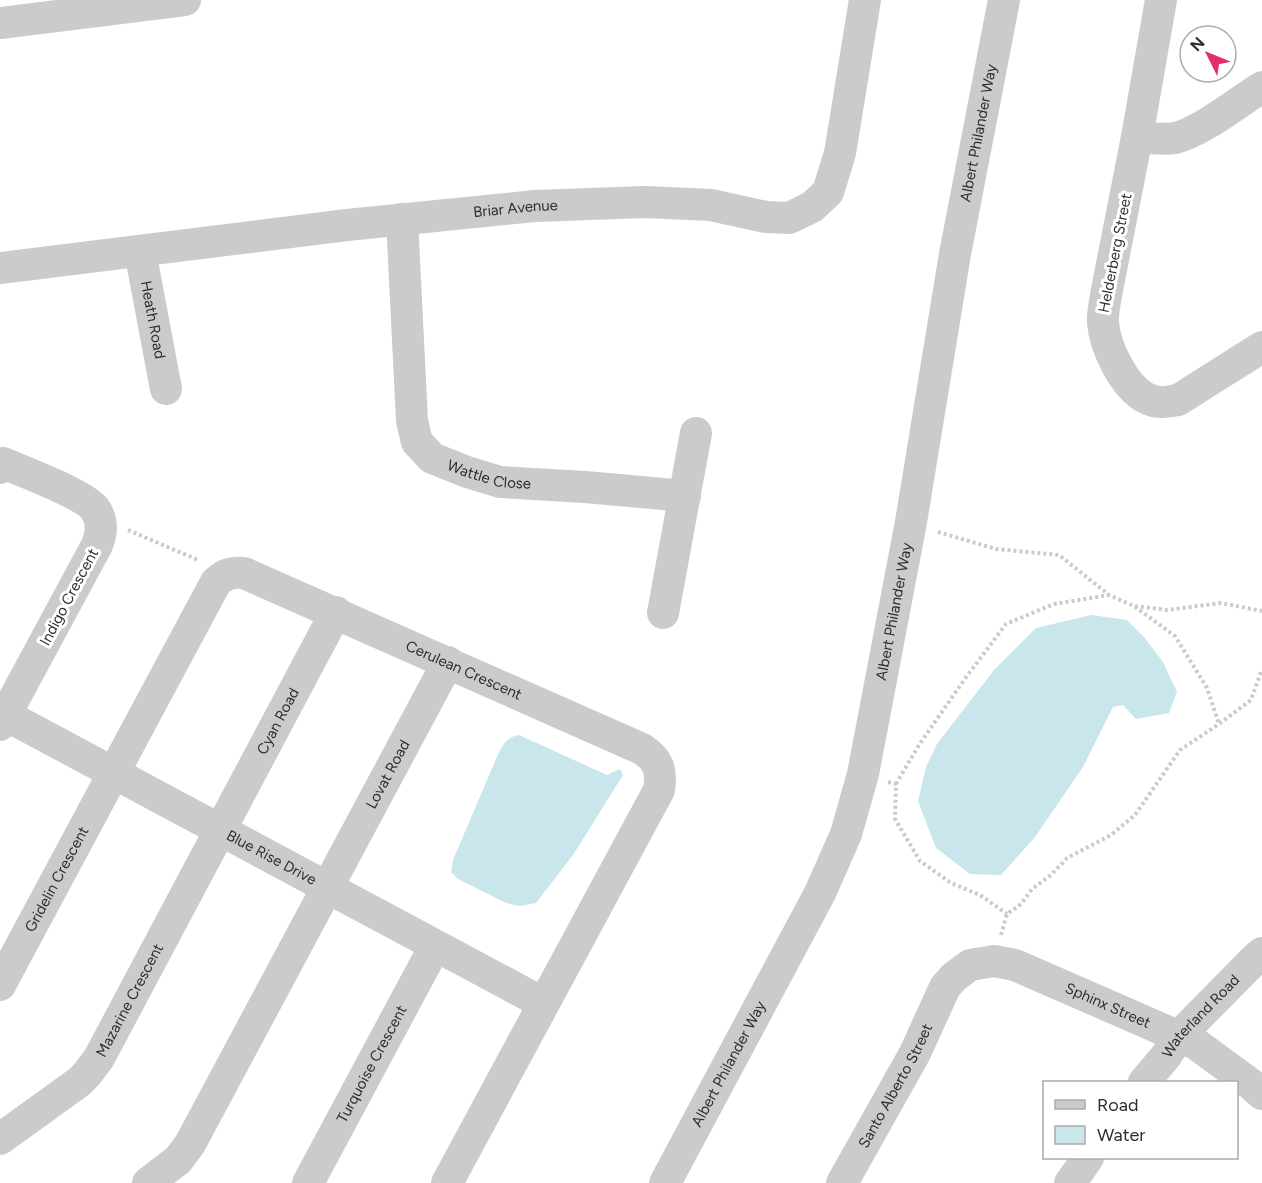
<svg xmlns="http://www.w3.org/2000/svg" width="1262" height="1183" font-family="Figtree,sans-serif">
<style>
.water{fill:#c8e6ec}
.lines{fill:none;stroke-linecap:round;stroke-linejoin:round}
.path{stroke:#cbcbcb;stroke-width:4;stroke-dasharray:3 3;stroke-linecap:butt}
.minor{stroke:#cbcbcb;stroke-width:32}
.labels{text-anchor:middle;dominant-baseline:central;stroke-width:6;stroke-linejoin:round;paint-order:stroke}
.street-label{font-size:15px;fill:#2e2e2e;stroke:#fff}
</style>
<rect width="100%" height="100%" fill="#fff"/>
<g class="water">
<path d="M1091 615 1127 620 1144 637 1163 662 1177 692 1169 713 1136 719 1123 705 1113 707 1083 767 1035 837 1001 875 970 874 936 848 918 801 926 767 937 744 994 670 1036 628Z"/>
<path d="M519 735 607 775 620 769 623 775 573 855 536 903 520 906 506 903 458 879 451 872 453 860 499 752C504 743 508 737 519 735Z"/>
</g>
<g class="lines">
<g class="path">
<path d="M128 530 198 560"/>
<path d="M938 532 996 549 1059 555 1109 595 1134 606 1175 636 1207 688 1219 724"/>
<path d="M1135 606 1167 610 1221 603 1262 611"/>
<path d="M888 782 896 784 895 819 920 861 951 883 980 895 1007 914"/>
<path d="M896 784 919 745 964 680 1006 624 1054 604 1109 595"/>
<path d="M1001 935 1007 914 1021 904 1032 889 1051 875 1067 858 1111 835 1135 815 1180 750 1219 724 1251 700 1262 669"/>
</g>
<g class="minor">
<path d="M1161 0 1137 137 1106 295C1105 304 1102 314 1103 323 1105 347 1124 387 1146 398 1156 404 1167 402 1178 400L1262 347"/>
<path d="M0 23 185 0"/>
<path d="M1137 137C1150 138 1163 140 1175 138 1199 133 1240 101 1262 87"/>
<path id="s1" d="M402 219 412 421 417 442 432 458 467 472 500 482 585 487 685 496"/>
<path id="s2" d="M140 251 166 389"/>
<path id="s3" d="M0 268 347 225 535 206 645 202 711 205 766 217 789 218 812 207 828 192 840 153 865 0"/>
<path d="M0 468 3 463C22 471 85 495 95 509 103 521 102 533 97 545L0 725"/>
<path d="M663 613 696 433"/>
<path id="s4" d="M0 712 543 1003"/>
<path id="s5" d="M0 985 216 582C225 574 232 572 244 573L642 749C659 760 662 771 659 790L447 1183"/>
<path id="s6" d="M1144 1082 1166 1056 1178 1037 1255 959 1262 953"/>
<path id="s7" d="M0 1139 79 1082 87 1074 99 1058 336 612"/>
<path id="s8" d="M148 1183 178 1160 190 1144 448 662"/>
<path id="s9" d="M308 1183 435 946"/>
<path id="s10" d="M665 1183 820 893 846 834 863 774 911 522 955 254 1004 0"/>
<path id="s11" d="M842 1183 915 1053 945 987 954 977 970 965 994 961 1015 965 1196 1044 1252 1085 1262 1094"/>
<path d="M1070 1183 1088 1158"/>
</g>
</g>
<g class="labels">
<g class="street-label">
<text stroke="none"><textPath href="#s10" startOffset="1107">Albert Philander Way</textPath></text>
<text stroke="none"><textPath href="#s3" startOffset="519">Briar Avenue</textPath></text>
<text transform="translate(1115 253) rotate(-79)">Helderberg Street</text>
<text stroke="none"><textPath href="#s2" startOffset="70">Heath Road</textPath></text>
<text stroke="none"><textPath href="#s1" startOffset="306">Wattle Close</textPath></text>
<text transform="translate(69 597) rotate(-62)">Indigo Crescent</text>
<text stroke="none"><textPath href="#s10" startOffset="621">Albert Philander Way</textPath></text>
<text stroke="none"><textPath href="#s5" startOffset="728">Cerulean Crescent</textPath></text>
<text stroke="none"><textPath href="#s7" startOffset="510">Cyan Road</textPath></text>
<text stroke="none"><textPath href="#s8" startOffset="477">Lovat Road</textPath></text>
<text stroke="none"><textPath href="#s4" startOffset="308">Blue Rise Drive</textPath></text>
<text stroke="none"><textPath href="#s5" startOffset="120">Gridelin Crescent</textPath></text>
<text stroke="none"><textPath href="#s7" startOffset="194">Mazarine Crescent</textPath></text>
<text stroke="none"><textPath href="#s11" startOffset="402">Sphinx Street</textPath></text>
<text stroke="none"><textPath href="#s6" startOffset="87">Waterland Road</textPath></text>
<text stroke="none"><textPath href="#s9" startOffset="135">Turquoise Crescent</textPath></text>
<text stroke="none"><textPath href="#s10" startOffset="135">Albert Philander Way</textPath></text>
<text stroke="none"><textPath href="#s11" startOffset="111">Santo Alberto Street</textPath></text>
</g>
</g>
<rect x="1043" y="1081" width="195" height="78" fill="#ffffff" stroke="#ababab" stroke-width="1.5"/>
<rect x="1055" y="1100" width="30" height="9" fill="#cbcbcb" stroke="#ababab" stroke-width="1.5"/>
<text x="1097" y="1111" font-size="18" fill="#2e2e2e">Road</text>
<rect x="1055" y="1126" width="30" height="18" fill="#c8e6ec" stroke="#ababab" stroke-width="1.5"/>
<text x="1097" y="1141" font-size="18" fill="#2e2e2e">Water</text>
<g transform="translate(1208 54) rotate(313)"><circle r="28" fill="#ffffff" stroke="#ababab" stroke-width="1.5"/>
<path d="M0-4.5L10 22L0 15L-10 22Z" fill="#e62f64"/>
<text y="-9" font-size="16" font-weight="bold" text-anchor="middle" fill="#2e2e2e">N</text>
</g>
</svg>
